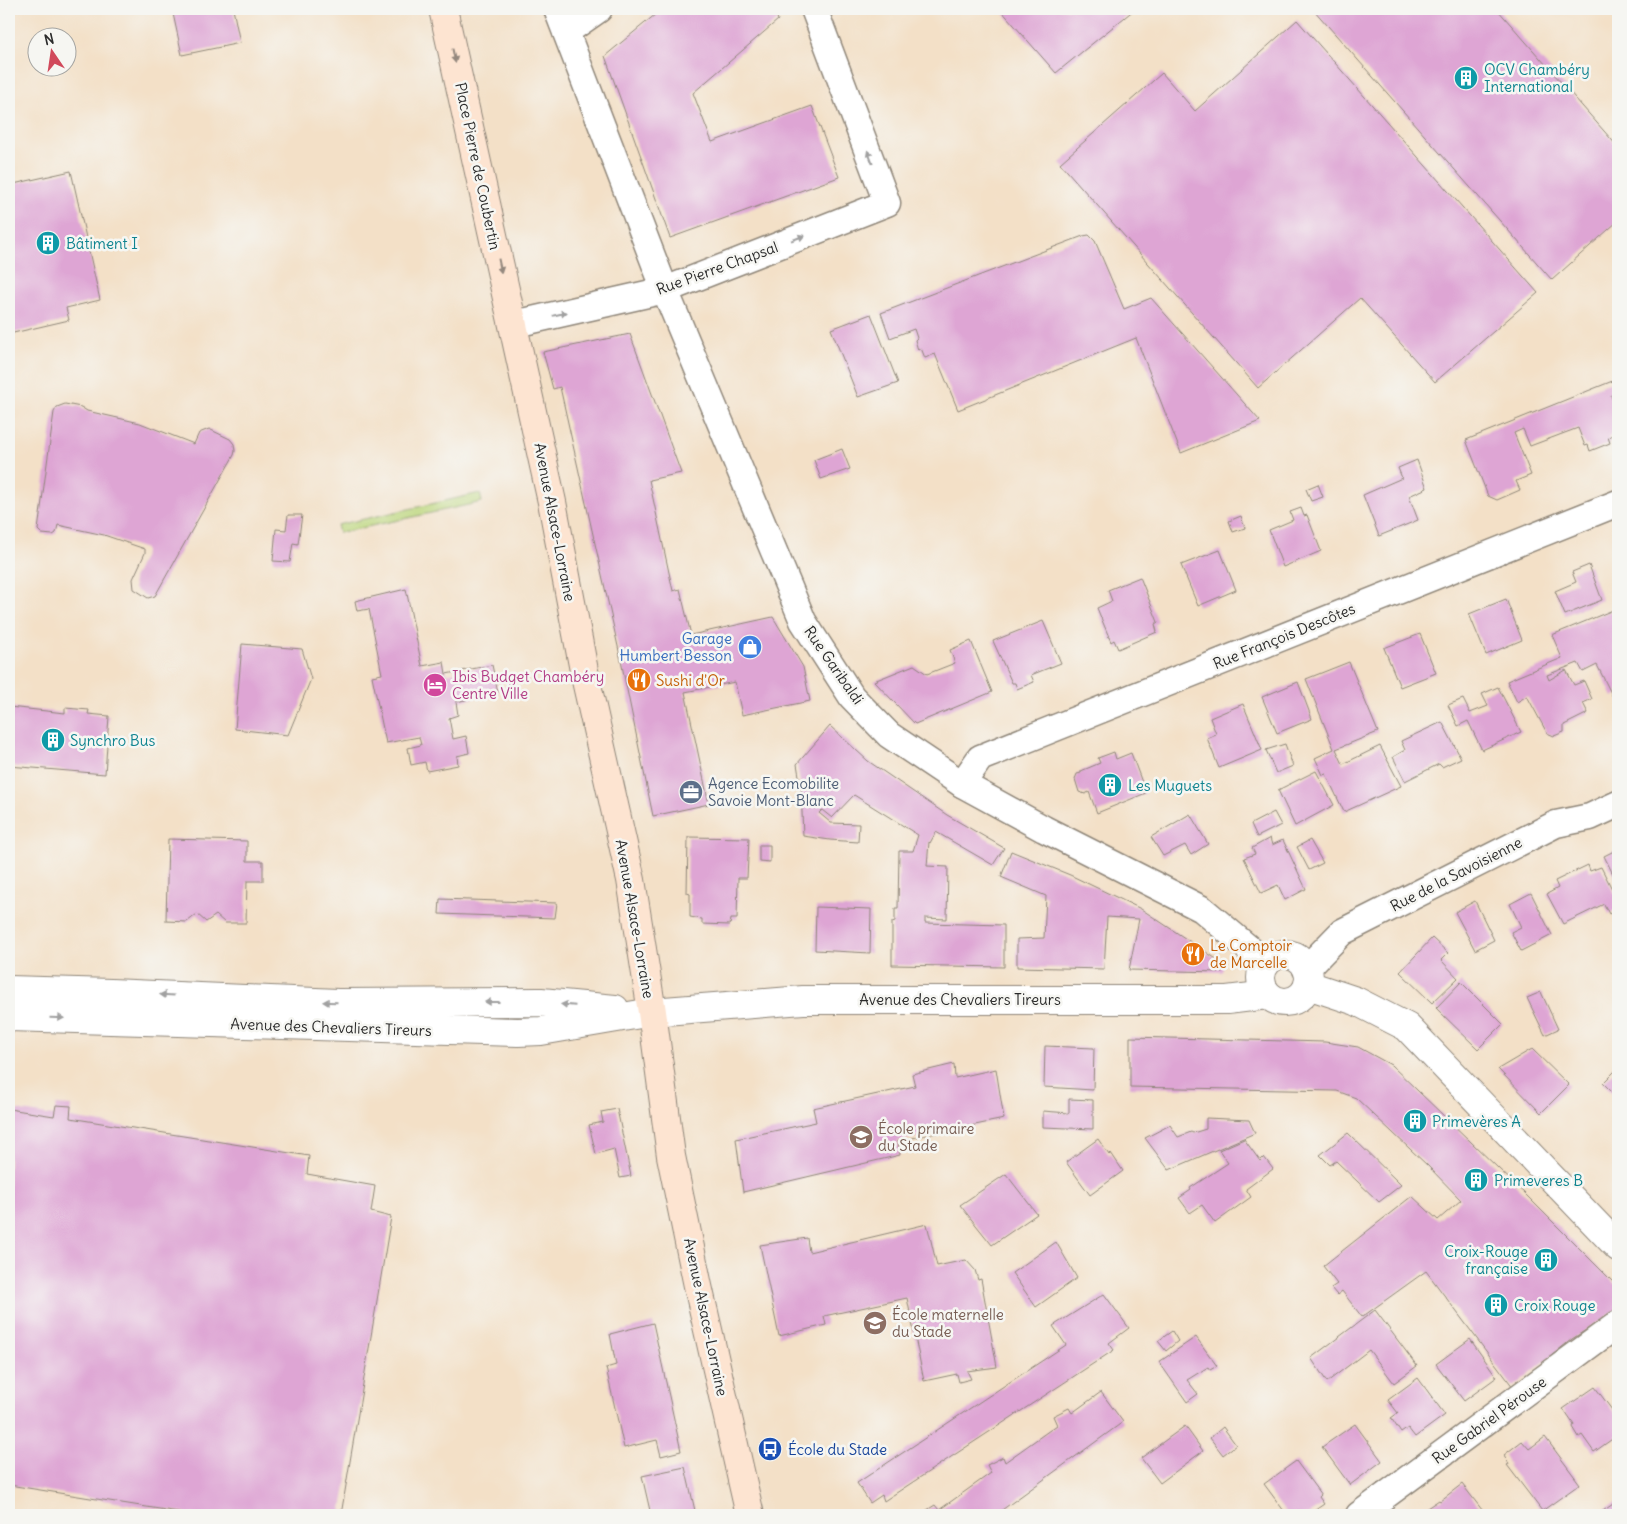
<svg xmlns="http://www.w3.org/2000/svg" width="1627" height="1524" font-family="Delius,sans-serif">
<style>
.green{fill:#bcd67b;stroke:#748053}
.building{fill:#dea5d4}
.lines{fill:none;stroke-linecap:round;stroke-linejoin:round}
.minor-casing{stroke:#8f8679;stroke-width:29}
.tertiary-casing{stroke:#8f8679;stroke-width:30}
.secondary-casing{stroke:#8f8679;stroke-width:30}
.minor{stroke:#fff;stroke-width:26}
.tertiary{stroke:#fff;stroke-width:28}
.secondary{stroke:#fde4d1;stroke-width:28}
.oneway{fill:#94887e}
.oneway2{fill:#a0a0a0}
.labels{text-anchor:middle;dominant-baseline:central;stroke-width:5;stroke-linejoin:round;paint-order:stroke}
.culture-label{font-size:15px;fill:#0d838f;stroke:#f6f6f2;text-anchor:start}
.street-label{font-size:15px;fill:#2b2b2b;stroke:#f6f6f2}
.shop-label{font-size:15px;fill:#366cbe;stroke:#f6f6f2;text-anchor:end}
.hotel-label{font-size:15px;fill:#b23c85;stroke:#f6f6f2;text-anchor:start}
.food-label{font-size:15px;fill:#c56008;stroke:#f6f6f2;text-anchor:start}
.service-label{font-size:15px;fill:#4e5e75;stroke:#f6f6f2;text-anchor:start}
.education-label{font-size:15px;fill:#785e54;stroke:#f6f6f2;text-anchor:start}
.transit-label{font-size:15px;fill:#164399;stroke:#f6f6f2;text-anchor:start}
</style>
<rect width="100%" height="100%" fill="#f6f6f2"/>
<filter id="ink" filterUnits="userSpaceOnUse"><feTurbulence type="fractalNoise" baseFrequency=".02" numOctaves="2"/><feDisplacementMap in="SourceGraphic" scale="10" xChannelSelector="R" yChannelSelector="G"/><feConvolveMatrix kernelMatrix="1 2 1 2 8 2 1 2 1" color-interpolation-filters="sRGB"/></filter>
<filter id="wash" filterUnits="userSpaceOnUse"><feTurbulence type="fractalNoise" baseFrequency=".0096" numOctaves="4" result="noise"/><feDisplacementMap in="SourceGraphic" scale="20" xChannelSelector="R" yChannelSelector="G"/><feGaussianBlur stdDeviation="1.12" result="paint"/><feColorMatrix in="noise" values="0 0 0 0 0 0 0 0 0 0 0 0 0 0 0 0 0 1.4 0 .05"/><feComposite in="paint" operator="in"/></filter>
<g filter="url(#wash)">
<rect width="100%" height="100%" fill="#f3e0c7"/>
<path class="green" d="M480 493 482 502 339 533 337 525Z"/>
<g id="blocks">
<g class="building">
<path d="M172 9H233L240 43 182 55Z"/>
<path d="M662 9H774L778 20 693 93 712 142 812 106 839 177 670 238 605 56Z"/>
<path d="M1000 9H1135L1056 73Z"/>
<path d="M1313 9H1497L1618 147V221L1552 280Z"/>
<path d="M1297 20 1538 293 1435 382 1360 298 1258 388 1060 163 1162 73 1195 111Z"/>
<path d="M71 171 100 300 66 308 69 320 9 334V185Z"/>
<path d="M1089 235 1095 241 1124 309 1151 298 1260 421 1181 453 1136 338 958 410 935 354 925 358 921 348 918 350 915 340 917 338 914 329 890 338 881 313 1083 236Z"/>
<path d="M871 314 898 383 858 397 831 329Z"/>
<path d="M630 334 681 473 649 480 673 591 680 589 691 635 773 617 803 667 810 701 742 715 735 682 685 692 709 804 653 816 619 651 560 387 553 389 543 352Z"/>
<path d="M1615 380 1618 392 1611 395 1618 414V433L1608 437 1610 443 1590 451 1588 445 1585 446 1578 428 1530 446 1523 429 1514 433 1531 475 1516 481 1520 490 1497 500 1488 496 1466 440Z"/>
<path d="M65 404 81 407 87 411 140 423 194 444 199 433 209 429 230 439 234 444 235 451 234 455 155 596 148 598 134 589 133 579 145 553V549L104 535 58 525 56 533 53 535 42 534 38 530 54 412 57 407Z"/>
<path d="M842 449 850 469 821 479 814 460Z"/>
<path d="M1417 460 1427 488 1409 496 1418 520 1379 536 1363 495 1402 478 1398 468Z"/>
<path d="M1318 484 1323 497 1311 501 1306 489Z"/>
<path d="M1301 508 1304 516 1307 515 1321 551 1283 567 1269 530 1293 520 1290 512Z"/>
<path d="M288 515H302L298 544 293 543 290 562 273 561 276 529 286 530Z"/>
<path d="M1241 516 1245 528 1233 532 1229 521Z"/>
<path d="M1220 550 1236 590 1198 606 1181 565Z"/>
<path d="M1589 565 1602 600 1565 615 1555 591 1576 582 1572 572Z"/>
<path d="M1140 577 1158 622 1155 624 1157 632 1118 649 1114 640 1111 642 1097 608 1112 601 1108 590Z"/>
<path d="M406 589 422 666 444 662 446 674 492 665 498 693 456 702 458 715 449 718 453 739 466 736 469 753 457 756 458 765 427 771 425 762 411 765 408 748 421 745 419 737 386 743 372 676 382 674 369 609 357 611 355 601Z"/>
<path d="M1506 599 1522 640 1486 655 1469 614Z"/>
<path d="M1618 608V694L1613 697 1597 665 1583 672 1578 663 1547 675 1549 680 1566 670 1574 685 1584 681 1592 699 1583 703 1588 713 1564 725V732L1554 736 1547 733 1527 696 1517 702 1507 681 1562 658 1552 635Z"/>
<path d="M1043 621 1061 663 1031 675 1034 682 1017 689 1015 683H1012L993 641Z"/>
<path d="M1420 634 1436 673 1400 687 1384 648Z"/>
<path d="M971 641 992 692 915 724 874 681 914 665 927 674 955 663 950 650Z"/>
<path d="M242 644 302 649 311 679 288 735 235 729Z"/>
<path d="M1349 662 1378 732 1336 749 1343 764 1380 746 1401 786 1344 812 1326 774 1323 775 1315 758 1334 749 1306 679Z"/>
<path d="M1298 682 1312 719 1277 733 1262 697Z"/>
<path d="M1498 687 1521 732 1482 750 1468 721 1458 726 1448 705 1463 699 1470 713 1488 706 1482 694Z"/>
<path d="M1243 704 1262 750 1219 768 1207 738 1216 734 1210 718Z"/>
<path d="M9 707 65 713V708L89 710 88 714 109 716 105 774 9 766Z"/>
<path d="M1442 722 1461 758 1442 767 1439 764 1405 781 1393 757 1405 750 1401 741Z"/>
<path d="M830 726 868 761 947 815 1004 848 993 865 936 832 930 843 929 842 927 866 948 867 947 919 925 918V923L1004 925V967L892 965V922L895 921V908H898L899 851H913L918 835 854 795 832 818 822 810 819 813 831 823 859 824 858 842 830 840 803 836 801 788 797 764Z"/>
<path d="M1285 744 1293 766 1276 773 1266 750Z"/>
<path d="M1114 752 1116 759 1131 753 1146 793 1097 813 1089 792 1085 794 1079 792 1075 779 1077 774 1081 773V771L1100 763 1098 758Z"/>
<path d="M1316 771 1334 805 1295 826 1278 790Z"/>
<path d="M1274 812 1281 825 1257 837 1251 824Z"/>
<path d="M1190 814 1208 844 1191 855 1185 845 1163 856 1151 837Z"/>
<path d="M688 837 749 838 747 878H738L737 919H731L730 925 702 924V919L690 917V894L687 893Z"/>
<path d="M1270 838 1272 845 1283 840 1306 889 1285 900 1278 885 1261 893 1244 858 1255 854 1252 848Z"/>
<path d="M168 839 247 841V861H263V881H247L246 923H225L216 915 206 922 197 914 187 922 166 921Z"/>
<path d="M1310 840 1323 863 1309 870 1297 847Z"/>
<path d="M759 845H770V862L759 861Z"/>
<path d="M1618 849V884L1604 856Z"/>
<path d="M1011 851 1070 875 1141 909 1224 964 1222 972 1129 970 1139 919 1107 917 1104 969 1017 967V939L1044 938 1046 896 1001 877Z"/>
<path d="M1588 865 1590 871 1601 867 1614 893 1618 891V909L1609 914 1604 904 1563 924 1547 894 1558 888 1555 881Z"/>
<path d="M1531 893 1552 935 1521 951 1511 932 1521 927 1510 904Z"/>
<path d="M440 899 557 903 555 918 439 914Z"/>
<path d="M1475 901 1494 940 1475 950 1455 912Z"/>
<path d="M816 907 871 909 870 953 815 950Z"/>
<path d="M1432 938 1448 953 1441 960 1458 978 1432 1003 1400 972Z"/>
<path d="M1461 982 1503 1024 1478 1049 1436 1008Z"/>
<path d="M1541 992 1558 1029 1545 1035 1527 998Z"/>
<path d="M1130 1037 1325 1042 1358 1047 1391 1065 1525 1194 1618 1287V1309L1572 1339 1513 1387 1426 1271 1362 1317 1342 1291 1337 1295 1331 1288 1337 1284 1323 1266 1412 1196 1438 1220 1461 1200 1428 1166 1356 1098 1337 1091 1130 1087Z"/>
<path d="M1045 1046 1094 1048 1093 1090 1044 1087Z"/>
<path d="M1532 1049 1569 1085 1541 1113 1498 1069Z"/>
<path d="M954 1064 955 1078 996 1069 1004 1119 898 1141 900 1155 743 1192 736 1139 816 1122 813 1108 915 1086 912 1074Z"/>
<path d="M1618 1068V1098L1603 1083Z"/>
<path d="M1069 1099 1093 1100V1129L1043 1127V1111L1069 1113Z"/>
<path d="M56 1105 71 1106 70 1118 309 1156 307 1174 375 1186 371 1212 391 1217 341 1515H197L9 1485V1109L54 1116Z"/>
<path d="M617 1109 631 1176 620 1178 614 1149 596 1154 589 1125 603 1122 601 1112Z"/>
<path d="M1206 1118 1249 1120 1255 1133 1169 1170 1145 1138 1170 1125 1178 1137 1191 1132 1193 1133 1206 1129Z"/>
<path d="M1348 1133 1401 1185 1379 1202 1336 1161 1330 1165 1320 1155Z"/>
<path d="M1098 1139 1109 1155 1111 1153 1123 1171 1090 1195 1066 1162Z"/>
<path d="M1244 1139 1260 1161 1264 1157 1273 1169 1246 1189 1251 1197 1215 1223 1202 1205 1190 1213 1179 1198 1191 1190 1190 1188 1228 1163 1219 1150Z"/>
<path d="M1006 1174 1037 1214 992 1245 960 1205Z"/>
<path d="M927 1224 937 1266 966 1260 975 1270 978 1280 981 1279 997 1367 967 1371 971 1379 959 1382 957 1374 924 1381 907 1298 824 1316 826 1325 779 1336 760 1245 807 1238 809 1252Z"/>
<path d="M1056 1242 1077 1278 1036 1307 1012 1273Z"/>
<path d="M1104 1294 1129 1328 1109 1343 1114 1350 884 1501 882 1495 870 1503 857 1483 1066 1345 1053 1326Z"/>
<path d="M1375 1310 1417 1366 1394 1383 1369 1350 1327 1382 1311 1358Z"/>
<path d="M653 1323 681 1451 661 1456 657 1440 624 1448 606 1368 616 1365 610 1334Z"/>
<path d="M1172 1331 1178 1341 1166 1351 1158 1341Z"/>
<path d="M1196 1337 1217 1366 1210 1370 1208 1367 1187 1380 1198 1394 1187 1402 1159 1362Z"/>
<path d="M1470 1339 1497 1377 1464 1401 1436 1364Z"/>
<path d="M1418 1378 1445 1415 1415 1437 1408 1428 1401 1433 1391 1418 1398 1413 1388 1400Z"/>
<path d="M1595 1387 1618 1418V1435L1594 1452 1582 1435 1579 1437 1573 1427 1574 1425 1563 1409Z"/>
<path d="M1101 1392 1123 1422 995 1515H919L935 1505 939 1510 991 1473 987 1465 1003 1457 1005 1462 1057 1425 1053 1416 1069 1408 1072 1413Z"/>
<path d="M1355 1424 1382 1461 1350 1485 1322 1447Z"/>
<path d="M1185 1426 1203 1451 1160 1483 1141 1458Z"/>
<path d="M1223 1427 1236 1445 1223 1455 1210 1438Z"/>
<path d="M1545 1437 1580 1484 1542 1511 1507 1465 1509 1464 1504 1455 1522 1441 1529 1449Z"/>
<path d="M1296 1461 1321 1495 1319 1497 1324 1504 1308 1515H1287L1264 1484Z"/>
<path d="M685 1467 696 1515H651L642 1476Z"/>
<path d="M1462 1484 1486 1515H1424L1421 1512 1439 1500 1440 1501Z"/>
<path d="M1616 1502 1618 1505V1515H1597Z"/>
</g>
</g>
</g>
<g filter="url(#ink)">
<use href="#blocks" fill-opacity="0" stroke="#8f8679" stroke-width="1"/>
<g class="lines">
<g class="minor-casing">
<g id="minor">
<path d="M557 9 665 290 803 621 852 697 889 735 962 784 1044 829 1202 909 1266 963"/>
<path d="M566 32 599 9"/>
<path d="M513 323 528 321 665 290 887 203 814 9"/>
<path d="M962 784 980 758 1618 503"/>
<path d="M1306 969 1342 932 1556 824 1590 817 1618 804"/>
<path d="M1359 1515 1618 1324"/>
</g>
</g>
<g class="tertiary-casing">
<g id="tertiary">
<circle cx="1285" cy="978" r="24"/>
<path d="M1308 985 1356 1001 1407 1027 1618 1247"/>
<path d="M9 990 111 993 338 1003 541 1002 615 1009"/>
<path d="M9 1017 518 1032 541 1031 652 1012 803 1000H1227L1268 995"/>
</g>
</g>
<g class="secondary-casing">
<path id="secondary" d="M443 9 552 502 585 676 631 880 652 1012 671 1156 698 1286 750 1515"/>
</g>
<use href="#minor" class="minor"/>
<use href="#tertiary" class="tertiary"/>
<use href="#secondary" class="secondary"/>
</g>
<defs><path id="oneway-solid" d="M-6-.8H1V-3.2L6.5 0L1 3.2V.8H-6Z" transform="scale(1.25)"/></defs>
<g class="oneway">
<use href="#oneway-solid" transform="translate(454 56) rotate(78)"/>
<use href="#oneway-solid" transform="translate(500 266) rotate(78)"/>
</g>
<g class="oneway2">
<use href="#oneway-solid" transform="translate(870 157) rotate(-111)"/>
<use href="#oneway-solid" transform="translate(798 238) rotate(-21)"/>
<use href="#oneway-solid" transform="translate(560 314) rotate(-13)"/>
<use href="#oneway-solid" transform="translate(167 995) rotate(-177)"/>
<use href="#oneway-solid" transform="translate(330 1002) rotate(-178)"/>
<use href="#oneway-solid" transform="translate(492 1002) rotate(180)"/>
<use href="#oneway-solid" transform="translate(568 1005) rotate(-175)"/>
<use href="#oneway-solid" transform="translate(57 1018) rotate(2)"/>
</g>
</g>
<defs>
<g id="building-disc" transform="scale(1.25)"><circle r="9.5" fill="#0f9aa8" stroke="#f6f6f2"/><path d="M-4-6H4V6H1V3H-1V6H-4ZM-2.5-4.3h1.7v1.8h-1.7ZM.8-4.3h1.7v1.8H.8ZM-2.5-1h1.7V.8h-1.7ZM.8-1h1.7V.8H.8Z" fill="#fff"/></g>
<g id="shop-disc" transform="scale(1.25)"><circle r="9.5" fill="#3f7fe0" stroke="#f6f6f2"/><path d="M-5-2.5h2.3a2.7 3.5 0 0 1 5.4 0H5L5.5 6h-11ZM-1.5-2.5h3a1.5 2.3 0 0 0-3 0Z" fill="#fff"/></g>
<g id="restaurant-disc" transform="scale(1.25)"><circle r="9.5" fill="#e8710a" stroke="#f6f6f2"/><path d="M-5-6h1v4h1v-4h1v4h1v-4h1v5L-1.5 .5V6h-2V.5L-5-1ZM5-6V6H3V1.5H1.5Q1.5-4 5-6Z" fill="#fff"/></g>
<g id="hotel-disc" transform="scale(1.25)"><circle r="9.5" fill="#d1479c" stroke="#f6f6f2"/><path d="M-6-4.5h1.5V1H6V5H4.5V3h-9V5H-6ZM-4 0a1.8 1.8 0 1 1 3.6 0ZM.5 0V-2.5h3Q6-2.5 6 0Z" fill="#fff"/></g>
<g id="office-disc" transform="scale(1.25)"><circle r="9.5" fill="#5c6f8a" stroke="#f6f6f2"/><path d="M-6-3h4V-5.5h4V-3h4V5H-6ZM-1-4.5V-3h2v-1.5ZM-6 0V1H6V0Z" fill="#fff"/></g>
<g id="school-disc" transform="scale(1.25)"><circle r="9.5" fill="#8d6e63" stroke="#f6f6f2"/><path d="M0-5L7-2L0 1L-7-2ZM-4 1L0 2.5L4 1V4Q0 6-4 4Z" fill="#fff"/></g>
<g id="bus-disc" transform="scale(1.25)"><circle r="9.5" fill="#1a4fb4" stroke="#f6f6f2"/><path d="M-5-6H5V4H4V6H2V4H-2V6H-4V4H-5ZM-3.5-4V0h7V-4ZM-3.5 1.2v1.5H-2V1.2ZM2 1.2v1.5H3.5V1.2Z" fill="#fff"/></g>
</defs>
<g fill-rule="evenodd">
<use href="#building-disc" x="1466" y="78"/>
<use href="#building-disc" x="48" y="243"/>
<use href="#shop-disc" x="750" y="647"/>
<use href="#restaurant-disc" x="639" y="680"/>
<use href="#hotel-disc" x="435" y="685"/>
<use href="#building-disc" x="53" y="740"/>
<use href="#building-disc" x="1110" y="785"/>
<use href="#office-disc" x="691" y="792"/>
<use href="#restaurant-disc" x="1193" y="954"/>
<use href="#building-disc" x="1415" y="1121"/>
<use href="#school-disc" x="861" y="1137"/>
<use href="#building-disc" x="1476" y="1180"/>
<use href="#building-disc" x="1546" y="1260"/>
<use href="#building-disc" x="1496" y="1305"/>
<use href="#school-disc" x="875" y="1323"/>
<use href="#bus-disc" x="770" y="1449"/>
</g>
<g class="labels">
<g class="culture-label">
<text x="1484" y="69">OCV Chambéry<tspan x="1484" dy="17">International</tspan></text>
<text x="66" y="243">Bâtiment I</text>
<text x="70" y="740">Synchro Bus</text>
<text x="1128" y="785">Les Muguets</text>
<text x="1432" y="1121">Primevères A</text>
<text x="1494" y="1180">Primeveres B</text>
<text x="1528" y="1251" text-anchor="end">Croix-Rouge<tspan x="1528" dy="17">française</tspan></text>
<text x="1514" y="1305">Croix Rouge</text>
</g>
<g class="street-label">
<text transform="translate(478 166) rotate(78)">Place Pierre de Coubertin</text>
<text transform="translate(717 268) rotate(-20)">Rue Pierre Chapsal</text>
<text transform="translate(555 522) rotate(79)">Avenue Alsace-Lorraine</text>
<text transform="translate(1284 636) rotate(-22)">Rue François Descôtes</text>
<text transform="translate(834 665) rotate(55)">Rue Garibaldi</text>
<text transform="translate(1456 874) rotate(-27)">Rue de la Savoisienne</text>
<text transform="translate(635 919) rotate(80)">Avenue Alsace-Lorraine</text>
<text x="960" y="999">Avenue des Chevaliers Tireurs</text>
<text transform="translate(331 1027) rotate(2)">Avenue des Chevaliers Tireurs</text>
<text transform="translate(706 1317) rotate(78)">Avenue Alsace-Lorraine</text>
<text transform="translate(1489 1420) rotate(-36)">Rue Gabriel Pérouse</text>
</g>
<g class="shop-label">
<text x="732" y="638">Garage<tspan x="732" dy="17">Humbert Besson</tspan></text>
</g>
<g class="hotel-label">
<text x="452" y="676">Ibis Budget Chambéry<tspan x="452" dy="17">Centre Ville</tspan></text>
</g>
<g class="food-label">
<text x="656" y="680">Sushi d'Or</text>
<text x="1210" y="945">Le Comptoir<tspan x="1210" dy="17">de Marcelle</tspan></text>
</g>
<g class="service-label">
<text x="708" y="783">Agence Ecomobilite<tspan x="708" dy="17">Savoie Mont-Blanc</tspan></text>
</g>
<g class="education-label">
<text x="878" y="1128">École primaire<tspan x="878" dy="17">du Stade</tspan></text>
<text x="892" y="1314">École maternelle<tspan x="892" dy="17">du Stade</tspan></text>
</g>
<g class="transit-label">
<text x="788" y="1449">École du Stade</text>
</g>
</g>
<rect width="1627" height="1524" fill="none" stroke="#f6f6f2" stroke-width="30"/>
<g transform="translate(52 52) rotate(347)"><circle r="24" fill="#f6f6f2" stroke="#a5a5a2"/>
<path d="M0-4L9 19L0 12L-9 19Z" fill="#d1495b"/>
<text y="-8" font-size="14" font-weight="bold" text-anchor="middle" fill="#2b2b2b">N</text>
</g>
</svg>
